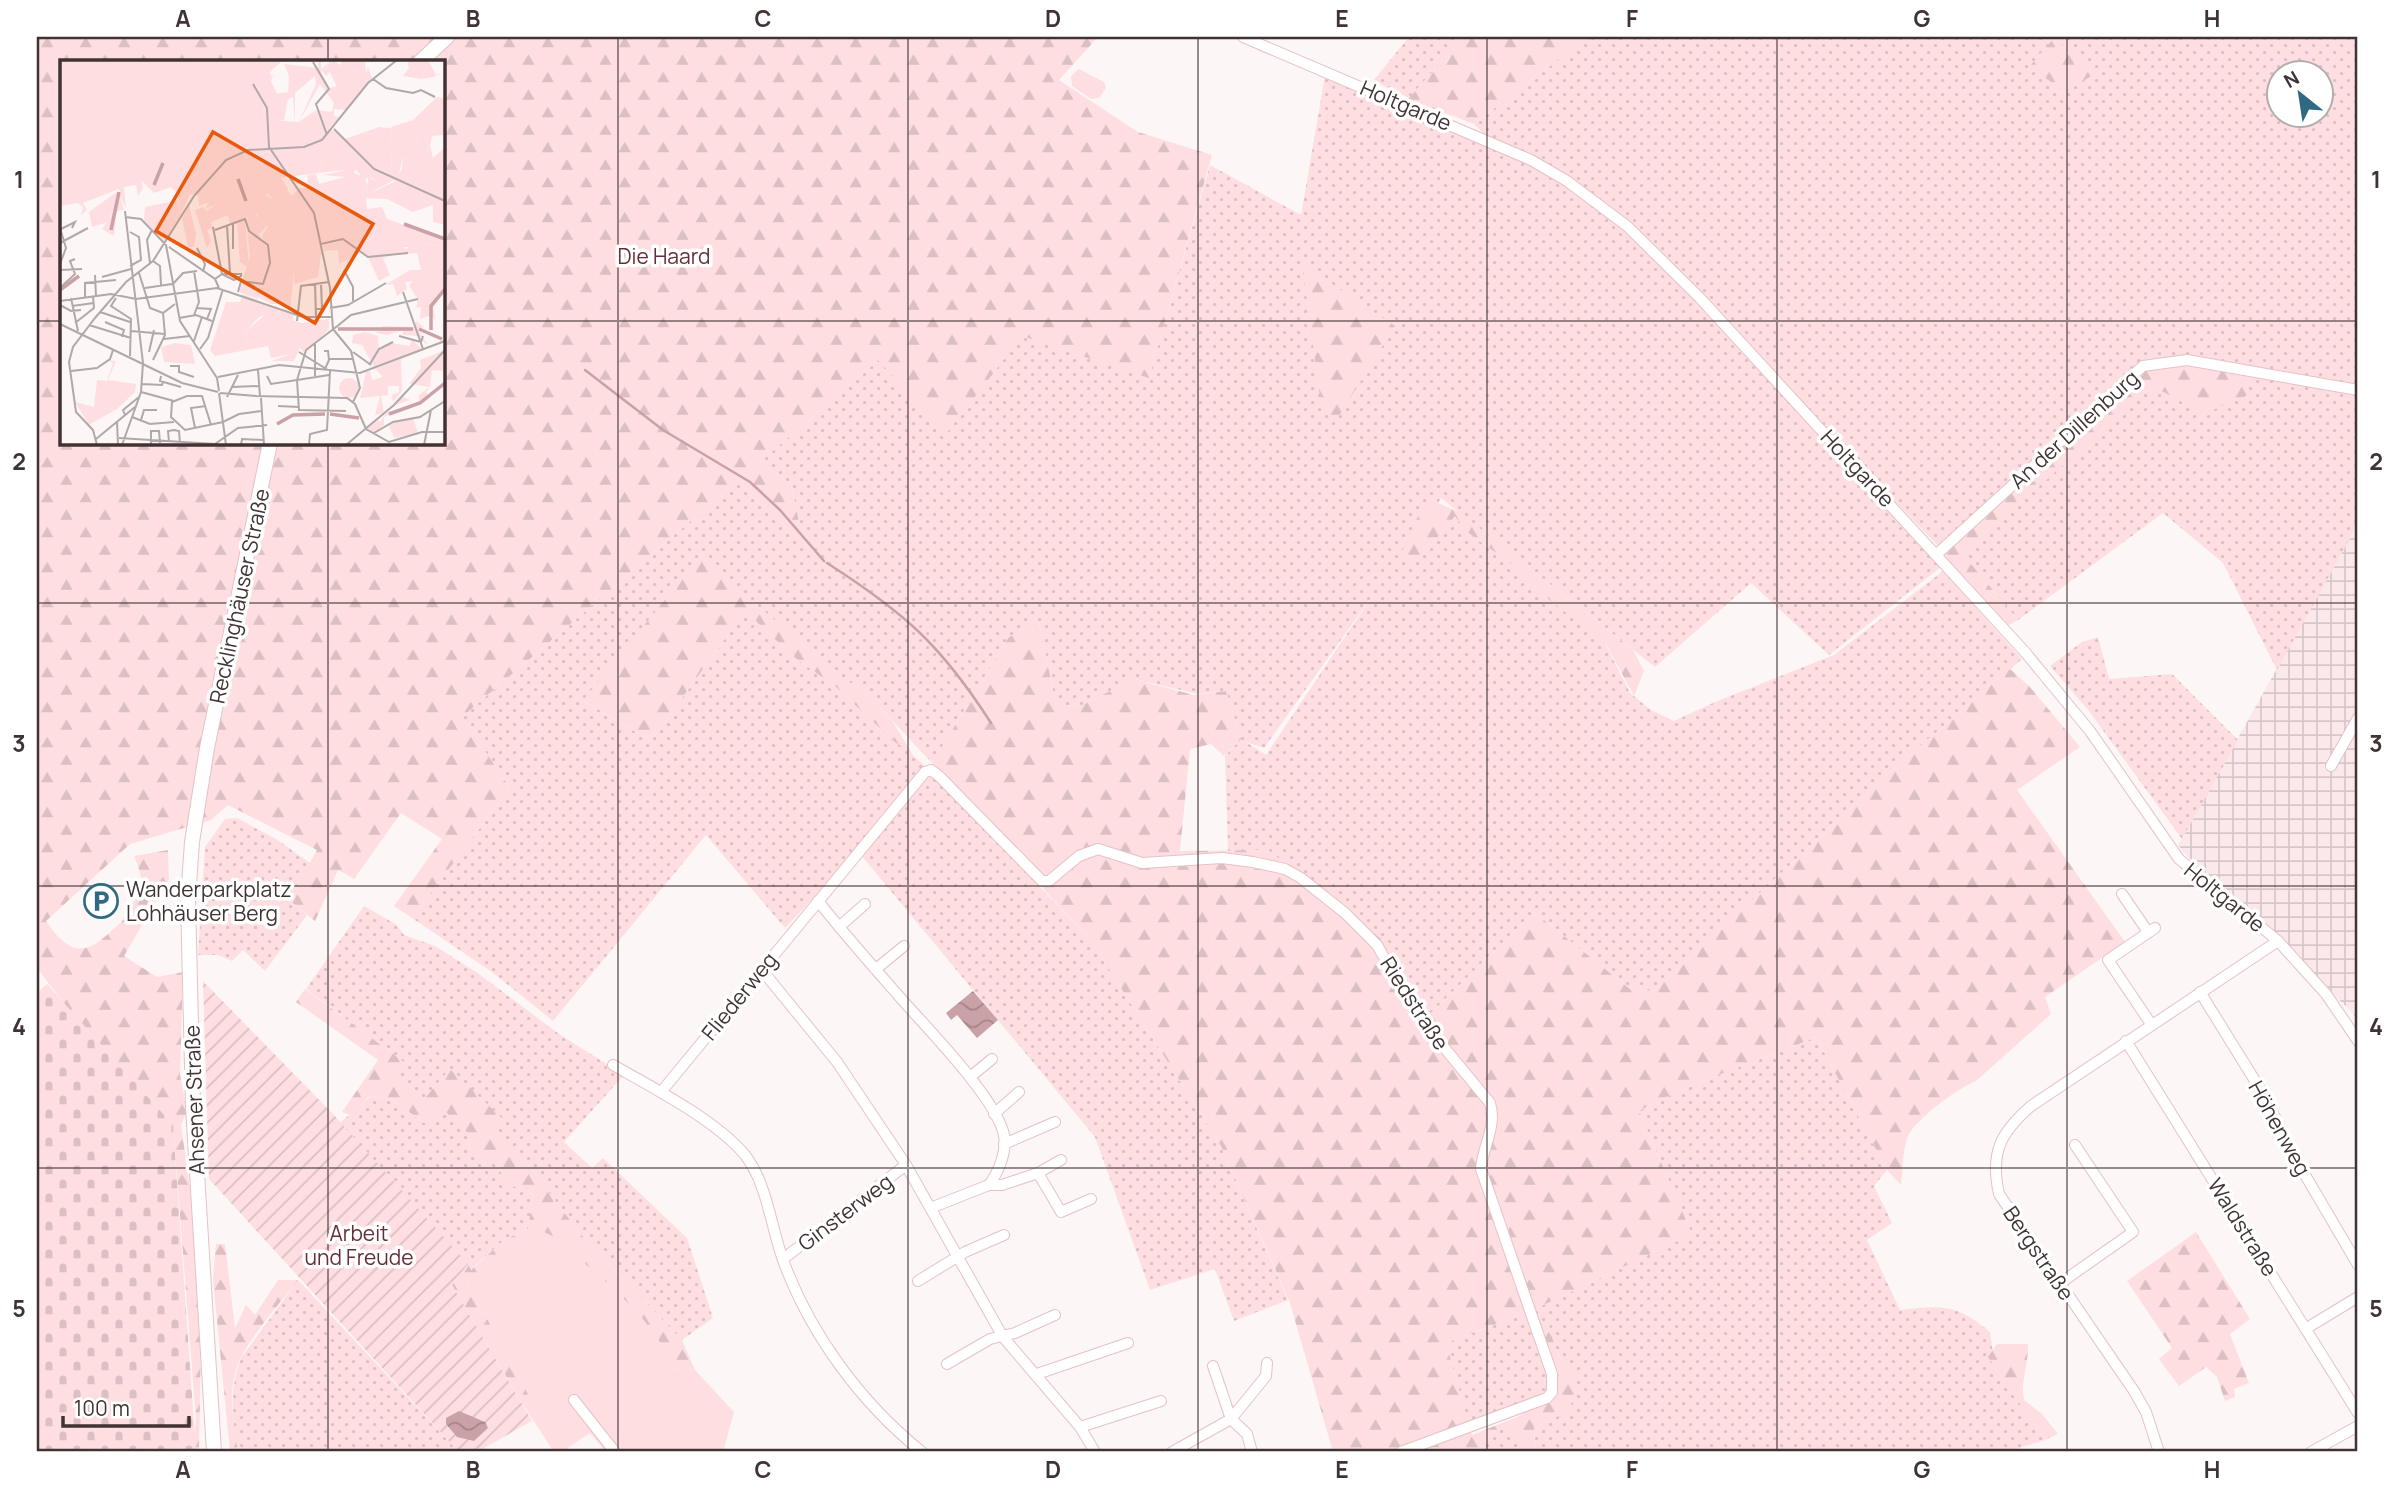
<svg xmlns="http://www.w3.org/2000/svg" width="2395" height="1489" font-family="Manrope,sans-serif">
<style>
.industrial{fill:url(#industrial-grid)}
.grass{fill:url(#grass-dots);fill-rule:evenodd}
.forest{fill:url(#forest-firs);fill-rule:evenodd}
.cemetery{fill:url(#cemetery-stones)}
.park{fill:#fedee1}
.garden{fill:url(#garden-furrows)}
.water{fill:url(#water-waves)}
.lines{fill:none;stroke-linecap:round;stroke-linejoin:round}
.stream{stroke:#caa1a6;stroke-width:2.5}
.minor-casing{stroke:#e5c2c6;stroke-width:12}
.major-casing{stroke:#e5c2c6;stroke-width:16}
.minor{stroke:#fff;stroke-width:10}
.major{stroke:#fff;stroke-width:14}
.grid{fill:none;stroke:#403334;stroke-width:2;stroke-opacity:0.55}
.labels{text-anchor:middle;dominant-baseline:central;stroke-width:7;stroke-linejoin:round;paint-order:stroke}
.street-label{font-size:21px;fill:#403334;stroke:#fff}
.park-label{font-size:21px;fill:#642e37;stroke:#fff}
.poi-label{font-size:21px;fill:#403334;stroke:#fff;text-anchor:start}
.inset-river{fill:none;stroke:#caa1a6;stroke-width:3.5}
.inset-road{fill:none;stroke:#b1a8a8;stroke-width:2}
.view{fill:#e8590c;fill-opacity:0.15;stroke:#e8590c;stroke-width:3.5}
.inset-edge{fill:none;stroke:#403334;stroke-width:3.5}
.neatline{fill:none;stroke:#403334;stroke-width:2.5}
.grid-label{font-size:23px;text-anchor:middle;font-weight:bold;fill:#403334}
</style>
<defs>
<pattern id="industrial-grid" width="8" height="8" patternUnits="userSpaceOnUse" patternTransform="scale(1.75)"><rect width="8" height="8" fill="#fae8ea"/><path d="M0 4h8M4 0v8" fill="none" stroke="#d7c7c9"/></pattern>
<pattern id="grass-dots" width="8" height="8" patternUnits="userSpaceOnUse" patternTransform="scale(1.75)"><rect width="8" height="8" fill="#fedee1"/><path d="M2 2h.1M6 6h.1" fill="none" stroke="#dbbfc2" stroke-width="1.8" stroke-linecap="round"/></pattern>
<pattern id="forest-firs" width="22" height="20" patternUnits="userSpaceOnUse" patternTransform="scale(1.75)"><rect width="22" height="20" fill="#fedee1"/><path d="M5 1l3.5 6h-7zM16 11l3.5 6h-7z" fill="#dbbfc2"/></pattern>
<pattern id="cemetery-stones" width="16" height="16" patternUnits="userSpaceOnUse" patternTransform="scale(1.75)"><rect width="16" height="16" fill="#fedee1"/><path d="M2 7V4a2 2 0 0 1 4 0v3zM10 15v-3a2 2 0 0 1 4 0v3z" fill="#dbbfc2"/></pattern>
<pattern id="garden-furrows" width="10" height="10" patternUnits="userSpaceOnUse" patternTransform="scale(1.75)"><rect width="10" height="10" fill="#fedee1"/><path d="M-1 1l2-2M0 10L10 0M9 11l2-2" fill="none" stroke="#dbbfc2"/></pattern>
<pattern id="water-waves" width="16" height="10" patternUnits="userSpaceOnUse" patternTransform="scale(1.75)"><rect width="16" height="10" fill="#caa1a6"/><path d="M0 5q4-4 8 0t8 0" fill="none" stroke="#a58488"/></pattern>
</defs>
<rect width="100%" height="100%" fill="#fdf6f6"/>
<path class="industrial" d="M2358 524V1024L2353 1013 2195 865 2178 845Z"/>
<g class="grass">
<path d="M1409 37H1464L1409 98 1373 81Z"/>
<path d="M1588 37H2358V386L2154 362 1939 547 1745 345 1946 563 1829 655 1751 583 1655 667 1441 498 1438 503 1424 504 1423 555 1455 515 1466 531 1525 574 1542 594 1604 641 1630 693 1651 710 1674 721 1715 702 1834 655 1943 571 2022 659 1891 771 1654 991 1630 989 1534 912 1430 1014 1385 942 1268 850 1228 851 1225 756 1241 739 1226 691 1198 694 1134 679 1082 705 1056 706 1039 622 1009 637 932 763 871 698 838 674 700 557 584 701 651 741 745 611 794 657 836 687 925 766 836 874 785 928 706 835 553 1021 492 972 412 918 510 788 462 717 736 482 814 552 799 522 791 484 760 462 878 360 1022 336 1149 377 1210 165 1301 215 1326 70 1490 140 1474 124ZM2280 74H2322V116H2280ZM1375 592 1266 755 1246 742 1264 748Z"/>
<path d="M2253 373 2358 393V524L2277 670 2223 563 2163 513 2018 620 1964 557 1971 547 2093 435 2145 392 2158 389 2204 413Z"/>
<path d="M2098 637 2109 679 2172 674 2238 740 2182 839 2089 711 2050 666 2082 642Z"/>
<path d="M927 776 934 777 1090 939 1221 1146 1288 1300 1234 1321 1215 1269 1150 1290 1095 1137 861 855Z"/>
<path d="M237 818 276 839 310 863 289 900 307 915 265 971 243 950 232 961 217 955H198L205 847 225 819Z"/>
<path d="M364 906 397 925 404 935 435 946 479 974 559 1034 624 1075 564 1142 592 1168 603 1158 687 1238 713 1318 682 1340 586 1241 529 1166 493 1131 450 1069 424 1099 398 1076 407 1065 306 989Z"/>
<path d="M1816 1037 1887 1170 1874 1186 1892 1223 1867 1240 1900 1310C1942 1305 1957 1304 1990 1332L1995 1367 2045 1440 2016 1449 2017 1452H1536L1534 1428 1570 1410 1568 1371 1554 1346 1549 1325 1534 1316 1559 1375 1553 1393 1469 1426 1446 1343 1535 1309 1692 1234 1639 1111C1696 1080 1757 1062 1816 1037Z"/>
<path d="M371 1096 392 1099 424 1123 445 1110 469 1134 470 1153 495 1164 510 1185 533 1193 528 1229 504 1240 470 1270 340 1123Z"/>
<path d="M298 1280 459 1452H238C232 1421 229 1388 241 1358Z"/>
<path d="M1510 1426 1526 1452H1484L1480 1446 1493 1432Z"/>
</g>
<g class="forest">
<path d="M37 37H1098L1059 80 1138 132 1212 155 1149 378 1022 336 946 434 878 360 760 462 791 484 799 522 816 554 736 482 462 717 510 788 412 918 394 906 442 839 401 813 354 879 338 870 315 921 289 900 317 850 228 805 211 820 130 844 46 921C80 972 98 942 132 912L130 905C148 889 142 877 134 856L168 850 169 879 124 956 157 977 183 972 180 1075 187 1111 181 1125 191 1195 201 1341 199 1452H191L196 1420 173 1125 66 1006 37 968ZM61 61H443V443H61Z"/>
<path d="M1464 37H1588L1474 124 1408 99Z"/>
<path d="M2054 38 2096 73 2066 92 2029 67Z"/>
<path d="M1302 264 1395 326 1337 419 1322 412Z"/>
<path d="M2168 360 2253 373 2247 395 2204 414 2158 389 2145 392 1971 547 1965 557 2018 620 2004 628 1937 554 2143 366Z"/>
<path d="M1424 503H1438L1459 512 1633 650 1644 671 1634 696 1606 644 1542 594 1525 574 1466 531 1455 516 1423 555 1410 563 1400 556Z"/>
<path d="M700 557 838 674 870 697 893 722 913 755 895 742 836 687 794 657 745 611 651 741 583 700Z"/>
<path d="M1039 622 1056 706 1082 705 1134 679 1194 695 1226 691 1241 739 1224 756 1211 744 1190 749 1180 851 1268 850 1385 942 1430 1014 1534 912 1630 989 1654 991 1891 771 2010 669 2029 686 2080 747 2017 790 2125 942 2045 997 2051 1014 1976 1081C1958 1088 1916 1119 1908 1136 1902 1151 1903 1170 1901 1185L1887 1170 1816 1037C1757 1062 1696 1080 1639 1111L1692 1234 1535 1309 1446 1343 1472 1435 1519 1416 1553 1396 1559 1375 1533 1315 1549 1325C1554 1346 1560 1366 1578 1377L1570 1410 1534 1428 1536 1452H1526L1510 1426 1493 1432 1480 1446 1484 1452H1333L1290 1303 1221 1146 1090 939 1043 889 1045 883 932 763 1009 637Z"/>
<path d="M305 989 408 1065 399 1076 424 1099 450 1069 501 1117 494 1131 529 1166 586 1241 682 1340 695 1370 673 1368C660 1333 629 1303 602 1278 589 1266 574 1259 567 1243L512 1245 493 1264 467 1282 529 1395 520 1400 452 1285 468 1264 471 1270 504 1240 528 1229 533 1193 510 1185 495 1164H480L470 1153 469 1134 445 1111 424 1123 392 1099 370 1096 350 1115 342 1112 378 1060 296 1002Z"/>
<path d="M2196 1232 2250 1319 2230 1334 2249 1383 2234 1389 2235 1397 2225 1401 2217 1377 2206 1367 2179 1386 2159 1359 2172 1348 2127 1281Z"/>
<path d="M216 1244H225L235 1328 246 1305 255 1315 278 1280H298C279 1305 245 1341 236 1370 228 1395 234 1427 238 1452H230L213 1280Z"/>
<path d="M1997 1344H2028C2029 1364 2020 1381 2024 1400L2042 1414 2058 1434 2045 1440 1988 1357Z"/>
</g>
<path class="cemetery" d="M47 984 173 1125 196 1452H37V993Z"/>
<g class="park">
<path d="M1079 69 1104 82 1106 88 1099 98 1091 99 1072 86 1071 76Z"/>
<path d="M542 1231 567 1243C575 1259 589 1266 602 1278 629 1303 660 1333 673 1368L695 1370 734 1412 723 1452H606L590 1433 562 1452H554L520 1400 528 1394 467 1282C488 1267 518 1234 542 1231Z"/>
</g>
<path class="garden" d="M203 981 334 1115 468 1264 452 1285 532 1421 477 1452H459L209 1179Z"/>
<g class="water">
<path d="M973 991 998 1020 977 1038 957 1015 951 1020 946 1013Z"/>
<path d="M459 1411 485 1422 488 1428 474 1441 457 1437 446 1424V1418Z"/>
</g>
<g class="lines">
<g class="stream">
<path d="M585 370 663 430 750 482 780 510 824 561"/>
<path d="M827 563C905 613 941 645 991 723"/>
</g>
<g class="minor-casing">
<g id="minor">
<path d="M1243 37 1531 160 1567 181 1627 226 1699 297 2025 652 2090 731 2179 859 2278 941 2326 994 2358 1041"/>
<path d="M1937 554 2143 366 2187 360 2358 390"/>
<path d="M2331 766 2358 718"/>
<path d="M2122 894 2148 932"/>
<path d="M818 901C846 936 875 969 905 1003 930 1031 997 1100 1004 1135 1007 1152 999 1171 989 1185"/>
<path d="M839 927 865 904"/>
<path d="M761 969 837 1062 906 1165 1003 1337 1080 1427 1095 1452"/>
<path d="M876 969 904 946"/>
<path d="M2200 992 2267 1100 2291 1151 2358 1265"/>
<path d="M2151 1024 2108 960 2155 928"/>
<path d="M2126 1041 2358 1413"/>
<path d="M613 1065C652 1087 717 1121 745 1155 767 1183 771 1227 783 1260 810 1334 861 1403 922 1452"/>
<path d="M970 1077 992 1059"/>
<path d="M661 1092 925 772 931 770 939 776 1042 881H1049L1079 856 1098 849 1142 863 1222 858 1253 862 1285 869 1301 878 1345 913 1377 945 1418 1016 1490 1103C1497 1127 1483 1145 1481 1169L1552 1374V1392L1547 1398 1401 1452"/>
<path d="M994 1114 1019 1092"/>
<path d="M1004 1144 1055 1122"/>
<path d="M1038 1173 1061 1160"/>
<path d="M933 1207 989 1185H1002L1038 1173 1061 1212 1091 1199"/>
<path d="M783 1259 906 1165"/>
<path d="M918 1281 965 1252 1004 1235"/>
<path d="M2059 1284 2133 1232 2075 1145"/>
<path d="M2307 1328 2358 1297"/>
<path d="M947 1364 990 1339 1015 1333 1055 1315"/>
<path d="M1213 1366 1231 1419 1266 1376 1267 1363"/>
<path d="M1037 1374 1128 1343"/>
<path d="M574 1400 615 1452"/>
<path d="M1080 1427 1161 1401"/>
<path d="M1172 1452 1231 1419 1247 1434 1252 1452"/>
<path d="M2159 1452 2146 1412 2134 1391 1999 1194C1990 1153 2000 1133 2031 1106L2278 941"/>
<path d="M2311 1452 2358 1426"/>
</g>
</g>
<g class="major-casing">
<g id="major">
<path d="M421 61 447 37"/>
<path d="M214 1452 193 1107 188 899 192 842 207 748 270 443"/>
</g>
</g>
<use href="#minor" class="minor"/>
<use href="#major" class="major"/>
</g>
<path class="grid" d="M328 37V61M618 37V1452M908 37V1452M1198 37V1452M1487 37V1452M1777 37V1452M2067 37V1452M37 321H61M443 321H2358M328 443V1452M37 603H2358M37 886H2358M37 1168H2358"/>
<defs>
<g id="parking-ring" transform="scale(1.75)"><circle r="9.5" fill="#fff" stroke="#306982" stroke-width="1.5"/><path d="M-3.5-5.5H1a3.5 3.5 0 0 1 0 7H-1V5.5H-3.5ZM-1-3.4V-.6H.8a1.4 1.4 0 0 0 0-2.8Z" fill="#306982"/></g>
</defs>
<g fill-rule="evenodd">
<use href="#parking-ring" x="101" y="901"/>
</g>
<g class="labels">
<g class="street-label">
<text transform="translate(1406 105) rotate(23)">Holtgarde</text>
<text transform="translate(2074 429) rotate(-42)">An der Dillenburg</text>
<text transform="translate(1858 468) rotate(47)">Holtgarde</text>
<text transform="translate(239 596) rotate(-78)">Recklinghäuser Straße</text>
<text transform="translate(2225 897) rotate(39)">Holtgarde</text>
<text transform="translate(739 996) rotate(-51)">Fliederweg</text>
<text transform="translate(1415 1003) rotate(57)">Riedstraße</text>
<text transform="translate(194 1100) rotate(-92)">Ahsener Straße</text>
<text transform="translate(2280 1128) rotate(61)">Höhenweg</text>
<text transform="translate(845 1212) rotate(-37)">Ginsterweg</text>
<text transform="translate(2243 1227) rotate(58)">Waldstraße</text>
<text transform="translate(2039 1253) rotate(56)">Bergstraße</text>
</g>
<g class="park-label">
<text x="664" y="256">Die Haard</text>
<text x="359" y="1233">Arbeit<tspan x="359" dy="24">und Freude</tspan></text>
</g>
<g class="poi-label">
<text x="126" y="889">Wanderparkplatz<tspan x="126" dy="24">Lohhäuser Berg</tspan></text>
</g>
</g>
<g transform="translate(60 60)">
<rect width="385" height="385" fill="#fdf6f6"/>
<path d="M258 0H261V9L272 0 261 12 269 28 277 26 274 29 298 10 306 14 308 7 312 18 286 50 274 49V56L279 57 269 68 285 79 319 67 330 68 332 115 320 122 308 116 305 120 295 109 258 113 274 81 284 85 267 76 257 55V50L272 52 274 43 260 24 239 62 256 24 255 16 235 33V62L233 37 228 39 224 60 213 61 223 47 213 34 228 32 229 16 224 4 258 8ZM347 0H368L376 15 385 12 373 17 361 19 343 16 349 8ZM377 37 385 39V75L372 76 370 85 373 98 385 87V141L345 121 385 142V165L373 162V145L353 152 327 139 301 138H306L307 149 322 147 327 159 383 179 382 186 334 181 349 191 323 198 330 215 319 221 308 197 300 193 279 204 278 190 264 191 263 185 285 180 261 183 262 194 225 202 209 195 202 176 208 166 196 160 198 154 185 159 189 208 180 202 177 162 170 164 168 155 151 162 153 168 147 170 151 181 147 188 135 150 143 147 146 151 157 144 156 138 184 133 185 138 186 132 198 130 215 141 227 130 232 136 239 128H249L247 115 256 114 259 124 285 117 304 124 308 134 334 122 342 109 343 96 355 95V76L338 74 331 67 353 60ZM58 131 64 150 56 151 57 140 48 162 32 167 29 152ZM220 209 234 211 230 251 228 244H211L194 235 196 225H205L196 224 198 217 218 219ZM207 253 242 263 269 259V269L263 266 231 294 211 298 208 286 224 283H188L185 272ZM305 272 318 276 319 290 330 283 350 286 352 279 362 289 314 307 302 285 292 283 293 275ZM385 290V311L372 310 370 326 366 332 369 339 324 357V365L313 373 308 368 318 360 320 362 324 356 327 353 351 345 349 340 336 345 341 337 349 339 352 345 360 341 358 336 369 327 349 324 361 308 360 300ZM341 299 342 331 333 342 332 335 339 332V326H328V335L321 336 324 353 315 355 320 336 300 338 306 312 310 311 312 320 323 317 315 309ZM15 342 34 347 55 350 29 365ZM353 358 358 373 334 378 328 364Z" fill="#fedee1"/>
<path d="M0 0H223L210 12 211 16 226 15 213 16 211 21 223 47 214 60 239 62 256 50 267 76 294 87 306 97 305 106 304 114 311 117V119L320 121 323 114 332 115 330 68 355 76V96H343L338 118 308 134 304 124 303 130 285 117 263 115 296 108 294 113 304 117 308 126V117L300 113 305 99 277 83 271 93 273 100 263 102 258 113 221 118 228 129 215 142 208 134 199 138 197 130 186 132V140L183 133 157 138V144L145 149 149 142 139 146 138 135 130 134 121 154 118 134 111 127 94 133 81 120 83 128 78 136 76 125 64 127 66 148 61 138 58 140 54 176 42 169 52 154 58 132 61 134 59 129 23 143 27 150 21 155 23 147 18 143 0 146ZM196 153 197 160 208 165 199 174 210 195 220 192 225 202 261 194 258 217 234 224V211L220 209 218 219 205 218 204 226 196 225 198 239 179 232 190 196 186 159ZM385 170V231L373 248 376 262 372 255 360 259 361 247 356 248 358 239 349 226 353 221 345 222 347 229 337 236 333 224 325 225 350 210H361L357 193 344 194 348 187H338L334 181 382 186ZM183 234 219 249 217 254 221 250 234 254 232 261 207 254 198 258 185 272 188 283H224L155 296 150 290 166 242H180ZM356 261 364 267 358 269 368 286 358 276 343 275V270L327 275 315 273 323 266 354 267ZM263 266 269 269 245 294 240 288 234 301H211L231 294ZM48 300 56 301 48 320 76 324 75 332 56 350 34 347 37 320 47 321 53 303Z" fill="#fedee1"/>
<path d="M118 140 121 154 104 181 84 160 85 147Z" fill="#fedee1"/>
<path d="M273 0 280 5 283 0H305L306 14 298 11 277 27 270 12 266 16 262 11ZM115 283 131 285 135 304 104 302 101 287ZM279 328a10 10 0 1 1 20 0a10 10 0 1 1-20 0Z" fill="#fedee1"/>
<path d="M129 145 136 174 134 187H128L122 159Z" fill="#fedee1"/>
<path class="inset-river" d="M178 119 186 141M94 125 103 103M344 164 385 179M51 170 59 132M0 230 19 216M278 269H353M359 269 382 279M371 270V246L385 229M270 354 299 358M329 354 360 343 385 323M217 364 233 355 265 354"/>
<path class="inset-road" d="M253 2 269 29 256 44 267 75M313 19 326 28 353 33 361 30 375 37M193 24 207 48 209 87 254 153 270 228 273 269 291 291 300 328 293 342M274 69 314 109 385 141M65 157 81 159 106 185 120 261 157 318 159 331M173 164V189M167 166 170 213M153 167 162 214 155 219M0 168 6 188 0 204M1 169 15 162 12 168M155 170 185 159 189 171 208 185 210 203 203 224 181 221 178 232M0 183 28 168M261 184 283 179 308 197 348 193M109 187 155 219 159 228M137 188 145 204 143 212M93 201 100 206 101 225M90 203 87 180 92 170M70 206 81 200 79 177 70 172M0 210 22 209M284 210 293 227V241M79 213 90 248 103 253 115 244M162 214H181V216L174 220ZM35 215 36 236M42 217 71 209M255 223 256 258M112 225 123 213 137 211M0 228 15 214 10 201 15 199M85 228 112 224M343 232 363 289M25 237V223L56 220M11 238 18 271M56 238 51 246 71 259 70 296M0 241 51 234 76 239 157 228 243 257H271M0 245 11 251 21 250M12 246 34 243M136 248 151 249 147 259M270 248 288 245 326 223M256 249H262L261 223M40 252 70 262M134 255 139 242 134 211M119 258 136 255 152 261M237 261 241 226 269 222M45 262 64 270 62 277M15 263 34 248 33 236M0 264 122 323 158 332M29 265 71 278M276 267 246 290 237 320 239 350 286 351M275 268 291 255 358 239M71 271 105 274M339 276 361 282 363 276M104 279 130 276M134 281 142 257M255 284V316M140 289 148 278 163 229M264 291H268L269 300 265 309M89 292 94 270M239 292 268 310M293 292 311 305M269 299H293M93 300 105 275 103 253M310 304 319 289 333 282M110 306H119V312L134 317M198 310 200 336M11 311 37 308 50 299 53 290M101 316 100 321 121 327M207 316 211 324 237 320M158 317 219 305 300 313 385 281M237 320 269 315M82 324 102 325 103 321M172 327 199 326M81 332 114 341M159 333 166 385M160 333 196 336M195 336 287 338 295 344 306 369 329 382 362 372H385M167 337 178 315M201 338 204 385M218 346 239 347M65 355 63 350 79 337M72 357 90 364 114 362M81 360 84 350H97M57 362 58 385M151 365 142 336H127L112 342 111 357 125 370 163 362 179 354 201 351M135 368 131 348 146 346M314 373 333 362 360 357 385 341M59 378 155 384 178 368 207 365M36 379 75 347M109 382 108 371 114 370 119 371 120 383M37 385 33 370 16 352 9 302 13 287 35 258 66 222 93 201 134 136 166 100 188 90 244 87 262 80 308 23 337 0M62 385 81 332 83 303 65 151M91 385V371H99L100 383M181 385 182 379 203 380M249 385 250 374 267 370 270 311M286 385 334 345 385 290M364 385 371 350"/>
<path class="view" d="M153 72 313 164 255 263 96 171Z"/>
<rect width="385" height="385" class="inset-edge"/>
</g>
<rect width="2395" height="1489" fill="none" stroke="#ffffff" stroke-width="77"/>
<g transform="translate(2300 94) rotate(330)"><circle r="33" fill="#ffffff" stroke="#b3adae" stroke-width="2"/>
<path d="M0-5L12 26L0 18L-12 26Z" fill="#306982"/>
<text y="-10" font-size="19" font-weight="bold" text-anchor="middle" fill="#403334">N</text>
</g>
<path d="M63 1416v10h126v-10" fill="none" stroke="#403334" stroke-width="3.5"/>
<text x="74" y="1416" font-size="21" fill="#403334" stroke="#ffffff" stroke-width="5" paint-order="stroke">100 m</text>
<rect x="38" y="38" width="2318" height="1412" class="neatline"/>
<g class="grid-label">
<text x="183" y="27">A</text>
<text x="473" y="27">B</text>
<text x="763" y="27">C</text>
<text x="1053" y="27">D</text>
<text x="1342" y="27">E</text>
<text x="1632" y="27">F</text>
<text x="1922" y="27">G</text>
<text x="2212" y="27">H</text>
<text x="19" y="188">1</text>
<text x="2376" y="188">1</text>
<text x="19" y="470">2</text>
<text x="2376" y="470">2</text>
<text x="19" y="752">3</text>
<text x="2376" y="752">3</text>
<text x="19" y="1035">4</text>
<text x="2376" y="1035">4</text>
<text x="19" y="1317">5</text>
<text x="2376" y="1317">5</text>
<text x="183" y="1478">A</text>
<text x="473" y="1478">B</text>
<text x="763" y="1478">C</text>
<text x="1053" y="1478">D</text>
<text x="1342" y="1478">E</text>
<text x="1632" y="1478">F</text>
<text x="1922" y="1478">G</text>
<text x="2212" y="1478">H</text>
</g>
</svg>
